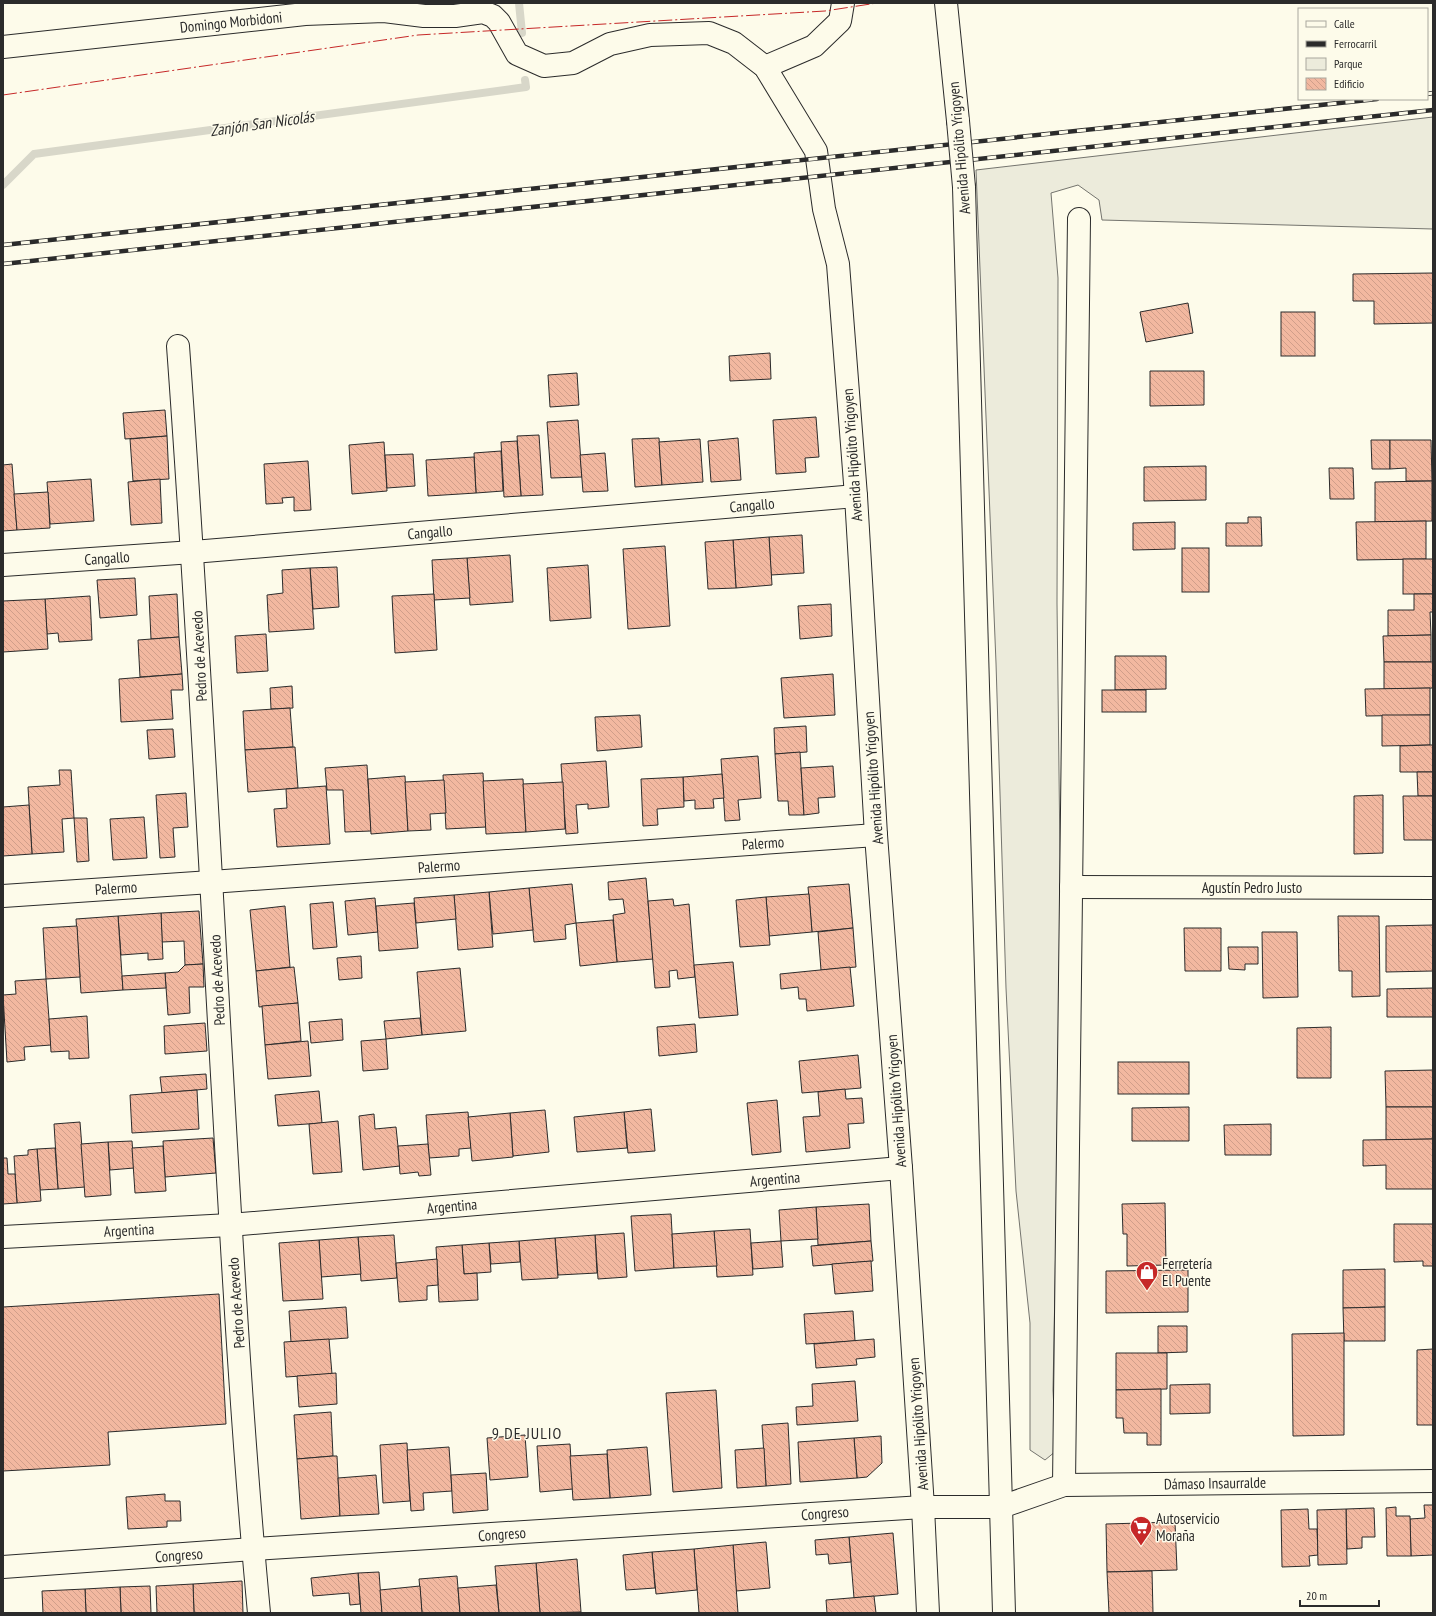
<svg xmlns="http://www.w3.org/2000/svg" width="1436" height="1616" font-family="'PT Sans Narrow',sans-serif">
<style>
.green{fill:#ecebdb;stroke:#74746e}
.lines{fill:none;stroke-linecap:round;stroke-linejoin:round}
.stream{stroke:#d8d7c9;stroke-width:8}
.building{fill:url(#building-back-hatch);stroke:#2b2b2b}
.street-casing{stroke:#2b2b2b;stroke-width:24}
.primary-casing{stroke:#2b2b2b;stroke-width:24}
.street{stroke:#fdfbea;stroke-width:22}
.primary{stroke:#fdfbea;stroke-width:22}
.rail-casing{stroke:#2b2b2b;stroke-width:4.5}
.rail{stroke:#fdfbea;stroke-width:3;stroke-dasharray:9;stroke-linecap:butt}
.primary-bridge-casing{stroke:#2b2b2b;stroke-width:24;stroke-linecap:butt}
.primary-bridge{stroke:#fdfbea;stroke-width:22}
.power{stroke:#c62828;stroke-width:1;stroke-dasharray:14 3 2 3;stroke-linecap:butt}
.labels{text-anchor:middle;dominant-baseline:central;stroke-width:3;stroke-linejoin:round;paint-order:stroke}
.street-label{font-size:15px;fill:#2b2b2b;stroke:#fdfbea}
.poi-label{font-size:15px;fill:#2b2b2b;stroke:#fdfbea;text-anchor:start}
.water-label{font-size:16px;font-style:italic;fill:#2b2b2b;stroke:#fdfbea}
.neighbourhood-label{font-size:16px;letter-spacing:1px;fill:#2b2b2b;stroke:#fdfbea}
</style>
<defs>
<pattern id="building-back-hatch" width="6" height="6" patternUnits="userSpaceOnUse"><rect width="6" height="6" fill="#f2b8a0"/><path d="M-1 5l2 2M0 0l6 6M5-1l2 2" fill="none" stroke="#d09e8a"/></pattern>
</defs>
<rect width="100%" height="100%" fill="#fdfbea"/>
<path class="green" d="M1433 117V229L1102 220 1099 200 1078 185 1051 193 1058 278 1057 603 1060 857 1059 1077 1053 1390 1056 1451 1045 1460 1030 1450V1323L1016 1191 1006 988 996 663 976 170Z"/>
<g class="lines">
<g class="stream">
<path d="M519 3 522 33"/>
<path d="M3 185 34 154 526 87 525 80"/>
</g>
</g>
<g class="building">
<path d="M1433 273V323L1374 324V301H1353V274Z"/>
<path d="M1188 303 1193 333 1146 342 1140 312Z"/>
<rect x="1281" y="312" width="34" height="44"/>
<path d="M770 353 771 379 730 381 729 356Z"/>
<path d="M1150 371H1204V405L1150 406Z"/>
<path d="M577 373 579 405 550 407 548 375Z"/>
<path d="M165 410 167 436 125 439 123 413Z"/>
<path d="M816 417 819 457 805 458 806 472 776 474 773 420Z"/>
<path d="M578 420 582 477 551 478 547 422Z"/>
<path d="M539 435 543 495 521 496 517 436Z"/>
<path d="M167 436 169 479 133 481 130 439Z"/>
<path d="M659 438 662 485 635 487 632 439Z"/>
<path d="M738 438 741 480 711 482 708 441Z"/>
<path d="M700 439 703 482 662 485 659 442Z"/>
<path d="M1371 440H1390V469H1372Z"/>
<path d="M1390 440H1431L1432 481H1406V468L1390 469Z"/>
<path d="M517 441 521 496 504 497 501 442Z"/>
<path d="M384 442 387 491 352 494 349 445Z"/>
<path d="M501 451 503 491 476 493 474 453Z"/>
<path d="M605 453 608 491 583 492 580 455Z"/>
<path d="M413 454 415 486 387 488 385 455Z"/>
<path d="M474 457 476 493 428 496 426 460Z"/>
<path d="M308 461 311 510 294 511V497L282 498 283 503 266 504 264 464Z"/>
<path d="M12 464 17 530 3 531V465Z"/>
<path d="M1206 466V500L1144 501V467Z"/>
<path d="M1329 468H1353L1354 499H1330Z"/>
<path d="M91 479 94 521 50 524 47 482Z"/>
<path d="M160 479 162 523 131 525 128 482Z"/>
<path d="M1432 481V521L1375 522V482Z"/>
<path d="M48 492 50 528 17 530 14 494Z"/>
<path d="M1248 517H1261L1262 546H1226V523H1248Z"/>
<path d="M1426 521V559L1357 560 1356 522Z"/>
<path d="M1175 522V549L1133 550V523Z"/>
<path d="M802 535 804 573 771 575 769 537Z"/>
<path d="M769 537 772 585 736 588 733 540Z"/>
<path d="M733 540 736 588 708 589 705 542Z"/>
<path d="M665 546 670 626 628 629 623 549Z"/>
<rect x="1182" y="548" width="27" height="44"/>
<path d="M510 555 513 602 470 605 467 558Z"/>
<path d="M467 558 470 598 434 600 432 560Z"/>
<rect x="1403" y="559" width="30" height="35"/>
<path d="M588 565 591 618 550 621 547 568Z"/>
<path d="M337 567 339 607 313 609 310 568Z"/>
<path d="M310 568 314 629 269 632 267 595 283 593 282 570Z"/>
<path d="M135 578 137 615 100 618 97 580Z"/>
<path d="M177 594 179 637 151 639 149 596Z"/>
<path d="M434 594 437 650 395 653 392 596Z"/>
<path d="M1414 594H1433V612H1430L1431 635 1388 636V610H1414Z"/>
<path d="M90 596 92 640 59 642 58 633 47 634 45 599Z"/>
<path d="M45 599 48 649 3 652V601Z"/>
<path d="M831 604 832 636 800 639 798 606Z"/>
<path d="M266 634 268 671 237 673 235 636Z"/>
<path d="M1431 635V662H1384L1383 636Z"/>
<path d="M179 637 182 674 140 677 138 640Z"/>
<path d="M1115 656H1166V689L1115 690Z"/>
<path d="M1384 662H1433V688L1384 689Z"/>
<path d="M182 674 183 690H171L173 719 121 722 119 679Z"/>
<path d="M833 674 835 715 784 718 781 678Z"/>
<path d="M292 686 293 708 271 709 270 688Z"/>
<path d="M1430 688V715L1366 716 1365 689Z"/>
<rect x="1102" y="690" width="44" height="22"/>
<path d="M290 708 293 747 245 750 243 711Z"/>
<path d="M640 715 642 747 597 751 595 717Z"/>
<path d="M1382 715H1430V745L1382 746Z"/>
<path d="M806 726 807 752 775 754 774 728Z"/>
<path d="M173 729 175 757 149 759 147 730Z"/>
<path d="M1430 745H1433V772H1400V746Z"/>
<path d="M295 747 298 788 248 792 245 750Z"/>
<path d="M800 752 804 815H789L788 801H778L775 754Z"/>
<path d="M758 756 761 798 738 800 740 820 725 821 721 759Z"/>
<path d="M606 761 609 807 588 809V804L576 805 578 833 566 834 561 764Z"/>
<path d="M367 765 371 831 345 832 343 790H327L325 768Z"/>
<path d="M833 766 835 797 818 798 819 813 804 815 801 768Z"/>
<path d="M59 770H71L74 818 62 819 64 852 32 854 28 787 60 785Z"/>
<path d="M1417 772H1433V796H1418Z"/>
<path d="M483 773 486 827 446 829 443 775Z"/>
<path d="M722 774 724 798 713 799 714 808 695 809V800L684 801 683 777Z"/>
<path d="M405 776 408 831 371 834 368 779Z"/>
<path d="M683 777 684 807 657 809 658 825 643 826 641 779Z"/>
<path d="M523 779 526 832 486 834 483 781Z"/>
<path d="M444 780 446 813 430 814 431 830 408 831 405 782Z"/>
<path d="M563 782 565 829 526 832 523 784Z"/>
<path d="M326 786 330 844 277 847 274 809 287 808 286 789Z"/>
<path d="M186 793 188 827 173 828 175 857 160 858 156 795Z"/>
<path d="M1383 795V853L1354 854V796Z"/>
<path d="M1403 796H1433V840H1404Z"/>
<path d="M29 805 32 854 3 856V807Z"/>
<path d="M144 817 147 858 113 860 110 819Z"/>
<path d="M74 818H87L89 861 77 862Z"/>
<path d="M646 878 653 959 617 962 613 915 625 913 623 899 609 900 608 882Z"/>
<path d="M572 884 576 923 565 925 566 939 534 942 529 888Z"/>
<path d="M849 884 853 928 812 932 808 887Z"/>
<path d="M529 888 533 930 493 934 489 892Z"/>
<path d="M489 892 493 947 458 950 454 895Z"/>
<path d="M809 894 812 932 769 936 766 897Z"/>
<path d="M454 895 456 919 416 923 414 898Z"/>
<path d="M766 897 770 945 740 947 736 900Z"/>
<path d="M375 898 378 932 348 935 345 901Z"/>
<path d="M673 899 674 906 689 904 695 977 678 979 677 970 669 971 670 987 655 988 648 901Z"/>
<path d="M333 902 337 947 313 949 310 904Z"/>
<path d="M414 903 418 948 379 951 376 906Z"/>
<path d="M285 906 290 967 256 971 250 910Z"/>
<path d="M199 911 203 964 185 965 184 941 162 942 161 913Z"/>
<path d="M161 913 163 959 148 960V953L121 955 118 916Z"/>
<path d="M118 916 123 990 81 993 76 919Z"/>
<path d="M1338 916H1379L1380 996 1352 997V971H1339Z"/>
<path d="M613 920 617 962 580 966 576 923Z"/>
<path d="M1433 925V971L1386 972V926Z"/>
<path d="M77 926 80 977 46 979 43 928Z"/>
<path d="M853 928 856 967 821 970 818 932Z"/>
<path d="M1184 928H1221V971H1185Z"/>
<path d="M1262 932H1297L1298 997 1263 998Z"/>
<path d="M1228 947H1258V964H1245V970L1229 969Z"/>
<path d="M361 956 362 978 339 980 337 958Z"/>
<path d="M733 962 738 1015 699 1018 694 965Z"/>
<path d="M203 964 204 987H189L190 1013 168 1015 165 973 178 972 185 965Z"/>
<path d="M294 967 298 1003 259 1007 256 971Z"/>
<path d="M850 967 854 1006 807 1011 806 999H799L798 987 781 989 780 974Z"/>
<path d="M460 968 466 1031 422 1035 417 972Z"/>
<path d="M165 973 166 988 123 990 122 976Z"/>
<path d="M46 979 51 1045 24 1047 25 1060 7 1062 3 995 16 994 15 981Z"/>
<path d="M1433 988V1017H1387V989Z"/>
<path d="M298 1003 301 1041 265 1045 262 1006Z"/>
<path d="M87 1016 89 1058 69 1059V1051L51 1052 49 1019Z"/>
<path d="M420 1018 422 1035 386 1039 384 1021Z"/>
<path d="M342 1019 343 1040 311 1043 309 1022Z"/>
<path d="M205 1023 207 1051 165 1054 164 1026Z"/>
<path d="M695 1024 697 1052 659 1056 657 1027Z"/>
<path d="M1331 1027V1078H1297V1028Z"/>
<path d="M386 1039 388 1069 363 1071 361 1041Z"/>
<path d="M308 1041 311 1076 268 1079 265 1045Z"/>
<path d="M858 1055 861 1088 802 1093 799 1061Z"/>
<rect x="1118" y="1062" width="71" height="32"/>
<path d="M1433 1070V1107H1386L1385 1071Z"/>
<path d="M206 1074 207 1089 162 1093 160 1077Z"/>
<path d="M845 1089 846 1099 862 1098 864 1123 848 1124 850 1148 806 1152 803 1117 820 1116 818 1092Z"/>
<path d="M197 1090 199 1129 132 1133 130 1095Z"/>
<path d="M319 1091 322 1123 278 1126 275 1095Z"/>
<path d="M777 1100 781 1152 752 1155 747 1103Z"/>
<path d="M1189 1107V1141H1132V1108Z"/>
<path d="M1386 1107H1433V1139L1386 1140Z"/>
<path d="M651 1109 655 1151 628 1153 624 1112Z"/>
<path d="M545 1110 549 1152 513 1156 510 1113Z"/>
<path d="M468 1112 471 1148 459 1149V1156L429 1158 426 1115Z"/>
<path d="M624 1112 627 1148 577 1152 574 1117Z"/>
<path d="M510 1113 513 1157 472 1161 468 1117Z"/>
<path d="M374 1114 375 1129 396 1127 400 1166 363 1170 359 1116Z"/>
<path d="M338 1121 342 1172 313 1174 309 1124Z"/>
<path d="M80 1122 85 1187 58 1189 54 1124Z"/>
<path d="M1271 1124V1155H1225L1224 1125Z"/>
<path d="M213 1138 216 1173 165 1177 163 1141Z"/>
<path d="M1433 1139V1189H1386V1165L1363 1166V1140Z"/>
<path d="M132 1141 134 1168 110 1170 108 1142Z"/>
<path d="M108 1142 111 1195 85 1197 81 1144Z"/>
<path d="M428 1144 431 1175 419 1176 418 1172 400 1174 398 1146Z"/>
<path d="M163 1146 166 1191 135 1193 132 1148Z"/>
<path d="M55 1148 58 1189 40 1190 37 1149Z"/>
<path d="M37 1149 41 1201 17 1203 14 1156 28 1155V1150Z"/>
<path d="M3 1158H7L8 1174H15L17 1203 3 1204Z"/>
<path d="M1165 1203 1166 1265 1127 1266V1234H1123L1122 1204Z"/>
<path d="M869 1204 871 1241 818 1245 816 1207Z"/>
<path d="M816 1207 818 1239 781 1241 779 1210Z"/>
<path d="M671 1214 674 1268 635 1271 631 1216Z"/>
<path d="M1394 1224H1433V1266H1423V1261L1394 1262Z"/>
<path d="M750 1229 753 1275 717 1277 714 1231Z"/>
<path d="M714 1231 717 1266 674 1268 672 1234Z"/>
<path d="M624 1233 627 1277 598 1279 595 1235Z"/>
<path d="M394 1235 397 1278 361 1281 358 1237Z"/>
<path d="M595 1235 597 1273 558 1275 555 1238Z"/>
<path d="M358 1237 361 1274 321 1277 319 1240Z"/>
<path d="M555 1238 558 1278 522 1280 519 1241Z"/>
<path d="M319 1240 323 1299 283 1301 279 1243Z"/>
<path d="M519 1241 520 1262 491 1264 489 1243Z"/>
<path d="M781 1241 783 1267 753 1269 751 1243Z"/>
<path d="M871 1241 873 1261 813 1266 811 1246Z"/>
<path d="M489 1243 491 1272 464 1274 462 1245Z"/>
<path d="M462 1245 464 1274 477 1273 478 1300 439 1302 436 1247Z"/>
<path d="M437 1259 438 1285 427 1286V1300L399 1302 396 1263Z"/>
<path d="M871 1261 873 1291 835 1294 832 1264Z"/>
<path d="M1385 1269V1307L1343 1308V1270Z"/>
<path d="M1188 1270V1312L1106 1313V1271Z"/>
<path d="M219 1294 226 1424 108 1432 110 1465 3 1471V1307Z"/>
<path d="M346 1307 348 1338 291 1342 289 1311Z"/>
<path d="M1385 1307V1341H1344L1343 1308Z"/>
<path d="M853 1311 855 1341 806 1344 804 1314Z"/>
<path d="M1158 1326H1187V1352L1158 1353Z"/>
<path d="M1344 1333V1435L1293 1436 1292 1334Z"/>
<path d="M329 1339 332 1374 286 1377 284 1342Z"/>
<path d="M874 1339 875 1357 856 1359 857 1365 816 1368 814 1344Z"/>
<path d="M1433 1349V1425H1417V1350Z"/>
<path d="M1116 1353H1167V1389L1116 1390Z"/>
<path d="M336 1373 337 1404 299 1407 297 1376Z"/>
<path d="M855 1381 858 1421 797 1425 796 1407 813 1406 812 1384Z"/>
<path d="M1210 1384V1413L1170 1414V1385Z"/>
<path d="M1161 1389V1445H1147V1433H1124L1123 1418H1116V1390Z"/>
<path d="M716 1390 722 1488 673 1492 666 1393Z"/>
<path d="M331 1412 333 1456 297 1459 294 1415Z"/>
<path d="M788 1423 791 1484 766 1486 762 1425Z"/>
<path d="M525 1435 528 1477 490 1480 487 1438Z"/>
<path d="M881 1436 882 1463 867 1477 857 1478 854 1438Z"/>
<path d="M854 1438 857 1478 800 1482 798 1442Z"/>
<path d="M407 1443 410 1501 383 1503 380 1445Z"/>
<path d="M570 1444 573 1489 540 1492 537 1446Z"/>
<path d="M449 1447 452 1491 423 1493 424 1510 411 1511 407 1450Z"/>
<path d="M647 1447 651 1495 610 1498 607 1450Z"/>
<path d="M764 1448 766 1486 737 1488 735 1450Z"/>
<path d="M607 1454 610 1498 573 1500 570 1456Z"/>
<path d="M333 1456H337L340 1516 301 1519 297 1459Z"/>
<path d="M486 1473 488 1510 453 1513 451 1475Z"/>
<path d="M376 1475 379 1514 340 1516 338 1478Z"/>
<path d="M165 1494V1501H180L181 1521H167V1527L128 1529 126 1497Z"/>
<path d="M1424 1505H1433V1555L1411 1556 1410 1519 1425 1518Z"/>
<path d="M1396 1507V1516H1410L1411 1556H1387L1386 1508Z"/>
<path d="M1374 1508 1375 1537H1362V1548L1347 1549 1346 1509Z"/>
<path d="M1308 1509 1309 1529H1317L1318 1555 1309 1556 1310 1566 1282 1567 1281 1510Z"/>
<path d="M1346 1509 1347 1564 1318 1565 1317 1510Z"/>
<path d="M1175 1522 1177 1570 1107 1572 1106 1524Z"/>
<path d="M893 1533 898 1594 854 1598 849 1537Z"/>
<path d="M849 1537 851 1562 829 1564 828 1554 816 1555 815 1540Z"/>
<path d="M766 1542 770 1588 736 1591 733 1545Z"/>
<path d="M733 1545 738 1613H699L694 1549Z"/>
<path d="M694 1549 697 1590 656 1594 652 1552Z"/>
<path d="M652 1552 655 1588 626 1590 623 1555Z"/>
<path d="M577 1559 581 1612 540 1613 536 1563Z"/>
<path d="M536 1563 540 1613H499L495 1566Z"/>
<path d="M1152 1571 1153 1613H1109L1107 1572Z"/>
<path d="M379 1572 382 1613H361L358 1573Z"/>
<path d="M358 1573 360 1604 350 1605 349 1593 313 1596 311 1578Z"/>
<path d="M457 1576 460 1613H422L419 1579Z"/>
<path d="M242 1581 243 1613H194L193 1584Z"/>
<path d="M193 1584 194 1613H157L156 1586Z"/>
<path d="M496 1585 499 1613H460L458 1588Z"/>
<path d="M150 1586 151 1613H121L120 1587Z"/>
<path d="M420 1586 422 1613H382L380 1590Z"/>
<path d="M120 1587 121 1613H86L85 1589Z"/>
<path d="M85 1589 86 1613H43L42 1591Z"/>
<path d="M874 1596 876 1613H827L826 1600Z"/>
</g>
<g class="lines">
<g class="street-casing">
<g id="street">
<path d="M3 47 305 14 384 11 424 16H455L483 12 493 16 499 22 517 54 544 66 573 63 610 44 650 35 709 33 734 43 765 67 816 151 824 209 838 264 856 496 876 835 901 1168 923 1507 928 1613"/>
<path d="M765 67 814 46 840 21 843 3"/>
<path d="M178 346C195 577 207 809 220 1040 231 1231 241 1423 259 1613"/>
<path d="M3 565 193 552 856 496"/>
<path d="M1071 887 1433 888"/>
<path d="M3 896 211 882 876 835"/>
<path d="M3 1237 230 1225 901 1168"/>
<path d="M1064 1485 1079 219"/>
<path d="M3 1567 253 1549 923 1507H1001L1064 1485 1433 1481"/>
</g>
</g>
<g class="primary-casing">
<g id="primary">
<path d="M946 3 958 121"/>
<path d="M964 187 1004 1613"/>
</g>
</g>
<use href="#street" class="street"/>
<use href="#primary" class="primary"/>
<g class="rail-casing">
<g id="rail">
<path d="M1427 94 1433 93"/>
<path d="M3 245 1377 99"/>
<path d="M3 264 1433 110"/>
</g>
</g>
<use href="#rail" class="rail"/>
<g class="primary-bridge-casing">
<path id="primary-bridge" d="M958 121 964 187"/>
</g>
<use href="#primary-bridge" class="primary-bridge"/>
<path class="power" d="M3 95 418 35 825 11 877 3"/>
</g>
<defs>
<g id="shop-pin" transform="scale(1.15)"><path d="M0 17L-7.5 6A9.5 9.5 0 1 1 7.5 6Z" fill="#c62828" stroke="#fdfbea"/><path d="M-5-2.5h2.3a2.7 3.5 0 0 1 5.4 0H5L5.5 6h-11ZM-1.5-2.5h3a1.5 2.3 0 0 0-3 0Z" fill="#fff"/></g>
<g id="supermarket-pin" transform="scale(1.15)"><path d="M0 17L-7.5 6A9.5 9.5 0 1 1 7.5 6Z" fill="#c62828" stroke="#fdfbea"/><path d="M-6-5.5h2.5l.6 2H6L4.5 2H-2.5L-4.4-4H-6ZM-1.5 3.2a1.3 1.3 0 1 0 .1 0ZM3 3.2a1.3 1.3 0 1 0 .1 0Z" fill="#fff"/></g>
</defs>
<g fill-rule="evenodd">
<use href="#shop-pin" x="1147" y="1272"/>
<use href="#supermarket-pin" x="1141" y="1527"/>
</g>
<g class="labels">
<g class="street-label">
<text transform="translate(231 22) rotate(-6)">Domingo Morbidoni</text>
<text transform="translate(959 148) rotate(-95)">Avenida Hipólito Yrigoyen</text>
<text transform="translate(852 455) rotate(-94)">Avenida Hipólito Yrigoyen</text>
<text transform="translate(752 505) rotate(-5)">Cangallo</text>
<text transform="translate(430 532) rotate(-5)">Cangallo</text>
<text transform="translate(107 558) rotate(-4)">Cangallo</text>
<text transform="translate(199 656) rotate(-93)">Pedro de Acevedo</text>
<text transform="translate(873 778) rotate(-94)">Avenida Hipólito Yrigoyen</text>
<text transform="translate(763 843) rotate(-4)">Palermo</text>
<text transform="translate(439 866) rotate(-4)">Palermo</text>
<text x="1252" y="887">Agustín Pedro Justo</text>
<text transform="translate(116 888) rotate(-4)">Palermo</text>
<text transform="translate(217 980) rotate(-93)">Pedro de Acevedo</text>
<text transform="translate(896 1101) rotate(-94)">Avenida Hipólito Yrigoyen</text>
<text transform="translate(775 1179) rotate(-5)">Argentina</text>
<text transform="translate(452 1206) rotate(-5)">Argentina</text>
<text transform="translate(129 1230) rotate(-3)">Argentina</text>
<text transform="translate(236 1303) rotate(-94)">Pedro de Acevedo</text>
<text transform="translate(918 1424) rotate(-94)">Avenida Hipólito Yrigoyen</text>
<text transform="translate(1215 1483) rotate(-1)">Dámaso Insaurralde</text>
<text transform="translate(825 1513) rotate(-4)">Congreso</text>
<text transform="translate(502 1534) rotate(-4)">Congreso</text>
<text transform="translate(179 1555) rotate(-4)">Congreso</text>
</g>
<g class="poi-label">
<text x="1162" y="1263">Ferretería<tspan x="1162" dy="17">El Puente</tspan></text>
<text x="1156" y="1518">Autoservicio<tspan x="1156" dy="17">Moraña</tspan></text>
</g>
<g class="water-label">
<text transform="translate(262 123) rotate(-8)">Zanjón San Nicolás</text>
</g>
<g class="neighbourhood-label">
<text x="527" y="1433">9 DE JULIO</text>
</g>
</g>
<rect width="1436" height="1616" fill="none" stroke="#2b2b2b" stroke-width="8"/>
<rect x="1298" y="8" width="130" height="92" fill="#fdfbea" stroke="#a9a89e"/>
<rect x="1306" y="21" width="20" height="6" fill="#fdfbea" stroke="#a9a89e"/>
<text x="1334" y="28" font-size="12" fill="#2b2b2b">Calle</text>
<rect x="1306" y="41" width="20" height="6" fill="#2b2b2b" stroke="#a9a89e"/>
<text x="1334" y="48" font-size="12" fill="#2b2b2b">Ferrocarril</text>
<rect x="1306" y="58" width="20" height="12" fill="#ecebdb" stroke="#a9a89e"/>
<text x="1334" y="68" font-size="12" fill="#2b2b2b">Parque</text>
<rect x="1306" y="78" width="20" height="12" fill="url(#building-back-hatch)" stroke="#a9a89e"/>
<text x="1334" y="88" font-size="12" fill="#2b2b2b">Edificio</text>
<path d="M1300 1600v6h79v-6" fill="none" stroke="#2b2b2b" stroke-width="2"/>
<text x="1306" y="1600" font-size="12" fill="#2b2b2b" stroke="#fdfbea" stroke-width="3" paint-order="stroke">20 m</text>
</svg>
